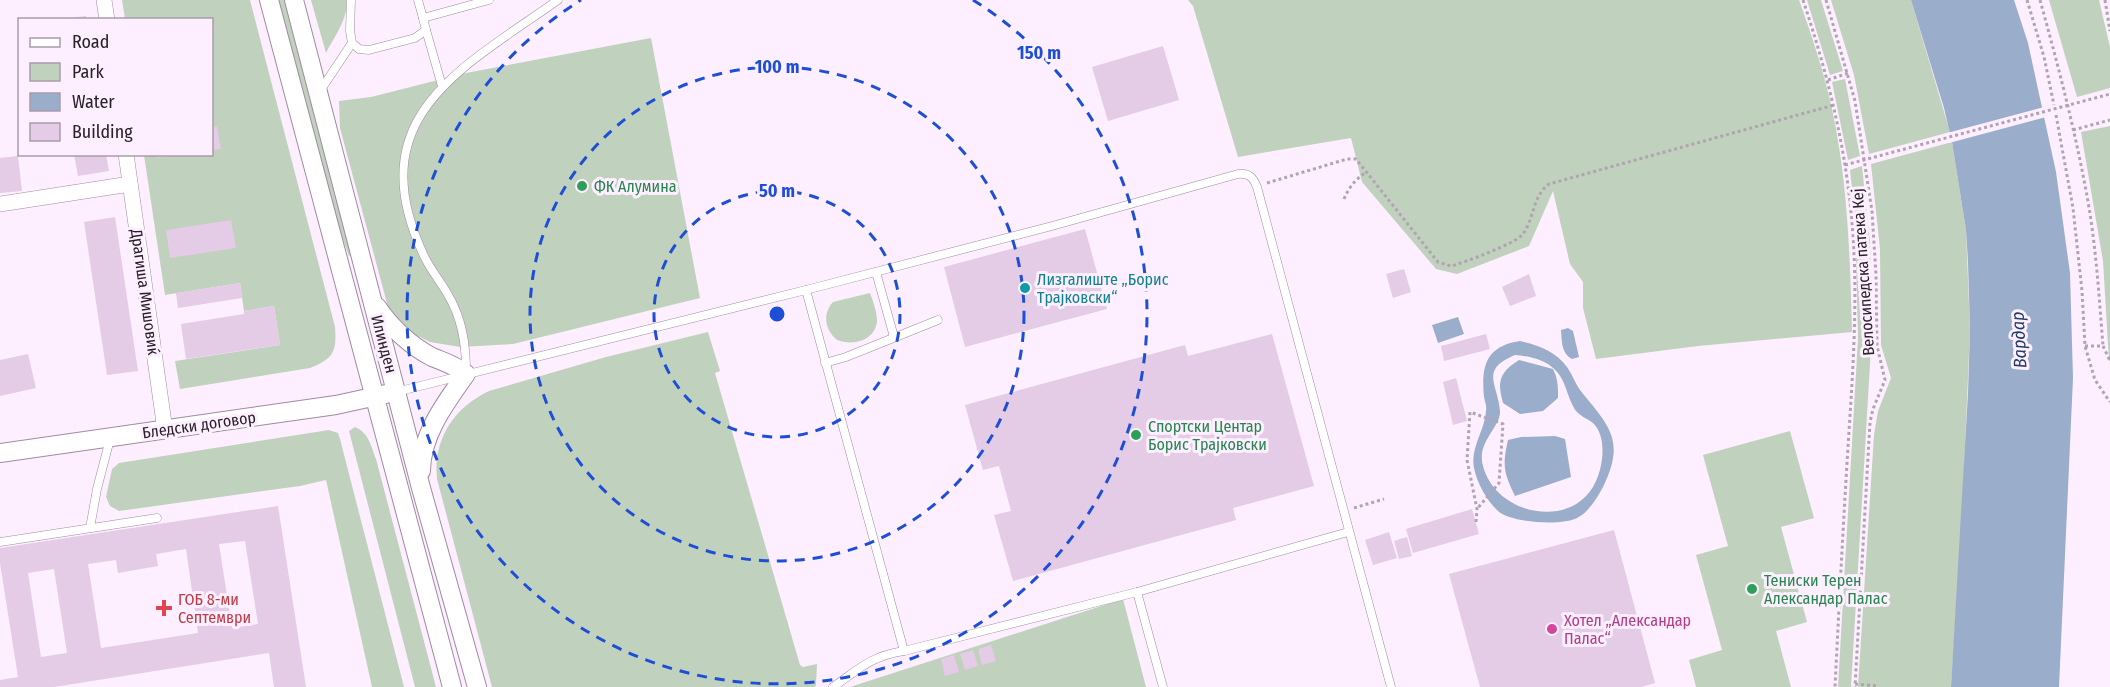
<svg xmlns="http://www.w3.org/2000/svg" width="2110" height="687" font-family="'Fira Sans Condensed',sans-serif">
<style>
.green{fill:#c0d1bd}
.water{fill:#9aadca;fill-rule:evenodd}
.pier{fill:#fdefff}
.building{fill:#e4cbe6;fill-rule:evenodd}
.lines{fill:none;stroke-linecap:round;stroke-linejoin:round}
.service-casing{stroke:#a08aa2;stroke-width:9}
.minor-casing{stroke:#a08aa2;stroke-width:16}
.tertiary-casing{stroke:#a08aa2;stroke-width:20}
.path{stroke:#b1a4b2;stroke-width:3;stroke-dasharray:3 3;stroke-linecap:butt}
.service{stroke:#fff;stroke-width:8}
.minor{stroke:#fff;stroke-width:15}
.tertiary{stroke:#fff;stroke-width:18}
.path-bridge{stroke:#b1a4b2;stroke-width:3;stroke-dasharray:3 3;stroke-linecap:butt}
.ring{fill:none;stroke:#1d4ed8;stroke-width:3;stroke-dasharray:10 8}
.leisure-dot{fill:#2e9e5b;stroke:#fdefff;stroke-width:2}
.culture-dot{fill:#0f9aa8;stroke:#fdefff;stroke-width:2}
.health-dot{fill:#e0444e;stroke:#fdefff;stroke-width:2}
.hotel-dot{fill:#d1479c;stroke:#fdefff;stroke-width:2}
.labels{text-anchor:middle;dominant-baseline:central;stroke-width:6;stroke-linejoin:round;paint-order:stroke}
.leisure-label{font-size:16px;fill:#27864d;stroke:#fdefff;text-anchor:start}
.street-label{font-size:16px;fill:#29202a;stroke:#fdefff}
.culture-label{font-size:16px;fill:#0d838f;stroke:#fdefff;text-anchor:start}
.health-label{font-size:16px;fill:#be3a42;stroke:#fdefff;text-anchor:start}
.hotel-label{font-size:16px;fill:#b23c85;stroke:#fdefff;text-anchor:start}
.water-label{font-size:18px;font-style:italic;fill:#213d64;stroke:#fdefff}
.centre{fill:#1d4ed8;stroke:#fdefff;stroke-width:3}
.ring-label{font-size:18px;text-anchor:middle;font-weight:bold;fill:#1d4ed8;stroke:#fdefff;stroke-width:6;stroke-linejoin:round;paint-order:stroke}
</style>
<rect width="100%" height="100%" fill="#fdefff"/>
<g class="green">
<path d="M122 0H250L335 327C337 352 333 359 310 368L180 389 175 361 280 345 274 306 244 311 240 283 165 295 144 155 212 154V20L125 19Z"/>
<path d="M278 0H284L352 255 349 256 337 223Z"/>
<path d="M311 0H346C350 16 333 39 326 53Z"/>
<path d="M1188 0H1799C1812 36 1824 72 1832 109 1848 183 1850 257 1852 332L1698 346 1596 359 1583 308V282L1570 264 1553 191 1529 246 1457 274 1436 269 1362 182 1351 138 1238 157 1193 6Z"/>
<path d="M1807 0H1821L1843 71 1830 75Z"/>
<path d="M1831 0H1911L1950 132 1869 154 1854 75Z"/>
<path d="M2049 0H2099L2110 47V88L2077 97Z"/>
<path d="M651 38 700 298 513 344 460 347 430 342 412 333 388 307 340 128 339 101 371 97 466 73Z"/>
<path d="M1845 79 1860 156 1848 160 1832 82Z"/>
<path d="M2110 126V361H2109L2103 261 2081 132Z"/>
<path d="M1952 142 1966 230 1970 330 1962 517 1951 687H1858L1874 435 1878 411 1891 378 1881 345 1880 249 1871 164Z"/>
<path d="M1862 166 1870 243 1871 347 1851 687H1838L1858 338 1855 216 1850 170Z"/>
<path d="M870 293C873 301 877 312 877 321 875 341 853 346 837 340 825 330 822 314 833 302Z"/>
<path d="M708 332 720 371 715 373 800 665 803 667 817 664 816 685 815 687H492L437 479C433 440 453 408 489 391L606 357Z"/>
<path d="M355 427C369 433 371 446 376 459L436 687H415L349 431Z"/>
<path d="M329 430 338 433 340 439 404 687H372L326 480 300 486 119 511 110 506 106 497 112 469 119 463Z"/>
<path d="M1790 431 1814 518 1781 527 1807 622 1776 631 1791 687H1696L1689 660 1722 650 1696 555 1728 546 1703 455Z"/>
<path d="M1123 599 1146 687H850Z"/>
</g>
<g class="water">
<path d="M1911 0H2014L2028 43 2056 172 2070 273 2073 378 2059 687H1951L1968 393 1970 330 1968 262 1966 230 1952 142 1944 108Z"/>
<path d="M1458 317 1464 334 1438 343 1432 325Z"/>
<path d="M1568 328 1573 331 1579 357 1572 359C1561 353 1562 341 1561 330Z"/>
<path d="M1520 341C1537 345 1556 351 1567 367 1572 374 1575 383 1580 390 1609 426 1626 440 1603 487 1597 498 1589 512 1577 518 1562 526 1511 523 1498 511 1487 501 1477 483 1474 468 1470 448 1485 430 1486 411 1487 406 1485 402 1484 397 1481 366 1486 346 1520 341ZM1515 355C1537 357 1557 363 1565 386 1568 394 1571 404 1576 411 1581 417 1589 419 1594 424 1607 438 1603 466 1596 481 1574 531 1496 516 1483 466 1476 442 1501 427 1500 411 1498 384 1479 370 1515 355Z"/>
<path d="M1519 360 1553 369C1558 379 1558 386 1558 398L1543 411 1520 414 1503 403C1497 381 1499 373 1519 360Z"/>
<path d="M1555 436 1565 439 1571 477 1515 496C1504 473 1502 466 1508 440L1521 437Z"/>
</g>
<path class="pier" d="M2044 107 2046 117 1949 143 1947 133Z"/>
<g class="building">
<path d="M86 16V20H68V18Z"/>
<path d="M1163 46 1179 100 1108 121 1092 67Z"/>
<path d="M212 117 214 127 217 126 221 149 212 150Z"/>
<path d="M74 154H106L109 171 78 176Z"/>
<path d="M156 154H172V156L157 158Z"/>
<path d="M18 156 22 191 0 193V158Z"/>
<path d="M115 217 138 371 107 375 84 222Z"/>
<path d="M231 220 236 248 170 258 166 230Z"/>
<path d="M1085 229 1107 309 965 347 944 267Z"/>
<path d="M1404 269 1411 292 1393 298 1386 274Z"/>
<path d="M1529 274 1536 296 1510 306 1502 287Z"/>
<path d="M240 283 242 298 178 308 176 293Z"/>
<path d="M274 306 280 345 186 359 181 324 244 314V311Z"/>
<path d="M1272 334 1314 486 1233 508 1236 520 1013 581 994 515 1011 511 999 466 983 470 965 405 1185 345 1188 356Z"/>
<path d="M1486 334 1490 349 1444 361 1441 346Z"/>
<path d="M28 354 36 388 0 396V360Z"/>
<path d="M1456 378 1467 421 1453 425 1443 382Z"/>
<path d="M278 506 306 687H274L269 653 54 687H0V680L18 677 0 563V548ZM245 541 258 624 232 628 219 544ZM186 549 198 633 101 648 88 564 116 560 118 573 158 566 156 554ZM54 569 67 653 41 657 28 573Z"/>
<path d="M1472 509 1479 534 1413 553 1406 529Z"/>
<path d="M1614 530 1655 683 1641 687H1480L1449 574Z"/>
<path d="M1389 532 1397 558 1373 565 1365 540Z"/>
<path d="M1407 537 1412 556 1399 559 1394 541Z"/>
<path d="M991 645 996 661 982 665 978 649Z"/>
<path d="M973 650 978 666 965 670 960 654Z"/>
<path d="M954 655 959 672 945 676 941 659Z"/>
</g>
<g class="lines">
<g class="service-casing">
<g id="service">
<path d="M418 0 423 18"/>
<path d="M426 30 442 86"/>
<path d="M352 43 359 49 369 50 415 38 426 30 423 18 489 0"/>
<path d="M320 91 352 43 350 31 351 0"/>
<path d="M876 272 894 337"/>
<path d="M806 290 904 651 1137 592 1348 532"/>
<path d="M825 363 846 357 938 320"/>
<path d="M466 372C466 343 462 318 447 293 440 281 431 270 425 258 358 118 459 70 558 0"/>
<path d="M396 392 806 290 1052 226 1238 174C1249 173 1253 177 1257 187L1391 687"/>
<path d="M90 528 97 489 110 439"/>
<path d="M0 542 157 518"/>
<path d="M1137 592 1163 687"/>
<path d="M833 687C859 669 871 656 904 651"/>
</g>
</g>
<g class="minor-casing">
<g id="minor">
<path d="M104 0 107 20"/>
<path d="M126 154 165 430"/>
<path d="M0 204 130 184"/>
</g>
</g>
<g class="tertiary-casing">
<g id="tertiary">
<path d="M269 0 452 687"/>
<path d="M294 0 421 488 477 687"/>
<path d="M377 307C390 327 411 346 432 357 444 362 455 365 466 374 446 402 421 435 421 471"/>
<path d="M0 453 336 405 386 394"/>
</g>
</g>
<g class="path">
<path d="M1803 0C1826 69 1844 139 1851 212 1859 290 1853 368 1848 447 1843 527 1839 607 1835 687"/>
<path d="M1826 0 1855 101 1872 211 1876 275 1877 346 1885 380 1873 409 1870 422 1855 687"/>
<path d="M2027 0 2044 57 2054 105"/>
<path d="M2040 0C2058 65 2075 130 2087 196 2096 245 2099 296 2103 346"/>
<path d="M2105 0 2110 31"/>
<path d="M1828 80 1848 73"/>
<path d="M2056 115 2073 208 2082 291 2085 346 2095 380 2110 402"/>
<path d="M2073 130 2110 120"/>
<path d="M1267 183 1347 159H1356L1438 262 1451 266C1463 263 1517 243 1523 234 1534 219 1533 195 1549 184L1834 105"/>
<path d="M1344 199C1349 187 1355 180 1366 172"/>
<path d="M2085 346H2103L2110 361"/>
<path d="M1354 508 1384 499"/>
<path d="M1476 522 1477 509 1467 460 1470 412 1503 424 1499 483 1477 509"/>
<path d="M1855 684 1879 686"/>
</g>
<use href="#service" class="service"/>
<use href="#minor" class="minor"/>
<use href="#tertiary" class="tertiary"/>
<path class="path-bridge" d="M1845 165 2110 94"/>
</g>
<g class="ring">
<circle cx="777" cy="314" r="123"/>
<circle cx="777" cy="314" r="247"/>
<path d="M973 0A370 370 0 1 1 581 0"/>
</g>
<g class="leisure-dot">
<circle cx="582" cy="186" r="6"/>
<circle cx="1136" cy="435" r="6"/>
<circle cx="1752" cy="589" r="6"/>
</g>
<circle class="culture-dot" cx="1025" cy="288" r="6"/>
<path class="health-dot" d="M161 599h6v6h6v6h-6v6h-6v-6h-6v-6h6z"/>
<circle class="hotel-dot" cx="1552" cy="629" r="6"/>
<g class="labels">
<g class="leisure-label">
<text x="594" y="186">ФК Алумина</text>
<text x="1148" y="426">Спортски Центар<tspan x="1148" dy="18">Борис Трајковски</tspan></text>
<text x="1764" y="580">Тениски Терен<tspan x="1764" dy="18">Александар Палас</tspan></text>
</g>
<g class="street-label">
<text transform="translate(1863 272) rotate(-94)">Велосипедска патека Кеј</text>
<text transform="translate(145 292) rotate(82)">Драгиша Мишовиќ</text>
<text transform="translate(384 344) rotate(75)">Илинден</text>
<text transform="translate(199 425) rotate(-8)">Бледски договор</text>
</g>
<g class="culture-label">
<text x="1037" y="279">Лизгалиште „Борис<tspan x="1037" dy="18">Трајковски“</tspan></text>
</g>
<g class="health-label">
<text x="178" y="599">ГОБ 8-ми<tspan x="178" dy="18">Септември</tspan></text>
</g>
<g class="hotel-label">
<text x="1564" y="620">Хотел „Александар<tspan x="1564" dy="18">Палас“</tspan></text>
</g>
<g class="water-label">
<text transform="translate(2019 340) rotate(-93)">Вардар</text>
</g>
</g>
<circle cx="777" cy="314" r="9" class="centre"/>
<g class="ring-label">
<text x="1039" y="59">150 m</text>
<text x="777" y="73">100 m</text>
<text x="777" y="197">50 m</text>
</g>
<rect x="18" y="18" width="195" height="138" fill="#fdefff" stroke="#a89caa" stroke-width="1.5"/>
<rect x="30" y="38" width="30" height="9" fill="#ffffff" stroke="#a89caa" stroke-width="1.5"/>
<text x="72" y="48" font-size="18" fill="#29202a">Road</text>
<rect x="30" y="63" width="30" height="18" fill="#c0d1bd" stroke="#a89caa" stroke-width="1.5"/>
<text x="72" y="78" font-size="18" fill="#29202a">Park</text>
<rect x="30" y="93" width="30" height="18" fill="#9aadca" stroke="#a89caa" stroke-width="1.5"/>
<text x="72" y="108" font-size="18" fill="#29202a">Water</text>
<rect x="30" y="123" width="30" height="18" fill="#e4cbe6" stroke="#a89caa" stroke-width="1.5"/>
<text x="72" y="138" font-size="18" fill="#29202a">Building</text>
</svg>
